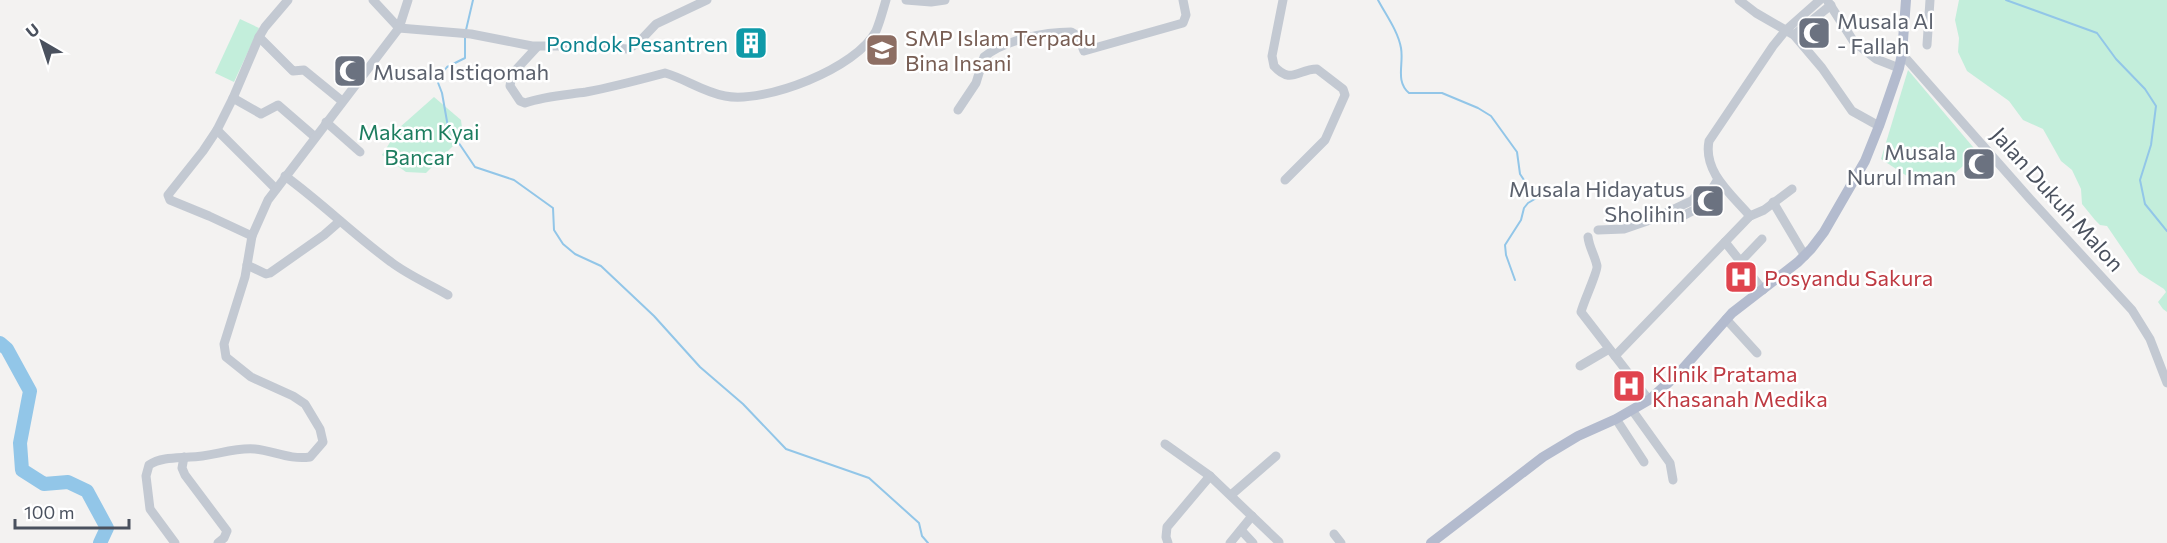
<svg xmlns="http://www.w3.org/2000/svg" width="2167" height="543" font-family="Commissioner,sans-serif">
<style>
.green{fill:#c3eedb}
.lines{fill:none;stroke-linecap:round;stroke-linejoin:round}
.stream{stroke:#92c6e8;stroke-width:2}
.river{stroke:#92c6e8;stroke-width:14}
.minor{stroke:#c3c9d2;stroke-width:9}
.major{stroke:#b3bbce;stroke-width:10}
.labels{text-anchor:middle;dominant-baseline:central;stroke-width:5;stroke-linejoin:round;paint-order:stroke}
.worship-label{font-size:22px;fill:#5b616d;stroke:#fff;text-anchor:start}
.education-label{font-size:22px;fill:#785e54;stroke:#fff;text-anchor:start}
.culture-label{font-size:22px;fill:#0d838f;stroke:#fff;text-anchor:end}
.park-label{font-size:22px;fill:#1d7d5f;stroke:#fff}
.street-label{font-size:22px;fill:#4a515e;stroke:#fff}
.health-label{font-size:22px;fill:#be3a42;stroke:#fff;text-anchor:start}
</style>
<rect width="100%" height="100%" fill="#f3f2f1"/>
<g class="green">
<path d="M1959 0H2167V312L2163 309 2158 302 2166 292 2164 289 2139 273 2107 226 2100 225 2095 220 2082 204 2081 189 2072 170 2061 161 2043 129 2023 120 2009 101 1967 71 1958 52 1959 38 1955 20Z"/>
<path d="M240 19 259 28 234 82 215 73Z"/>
<path d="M1908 70 1978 153 1940 186 1919 184 1881 159Z"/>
<path d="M434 97 461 120 463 136 426 173 406 172 382 155 399 128Z"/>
</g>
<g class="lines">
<g class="stream">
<path d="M1378 0C1386 15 1398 31 1401 48 1404 64 1395 81 1409 93H1442L1478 108 1491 116 1517 152 1520 174 1528 186 1538 190 1540 196 1528 203 1524 208 1521 220 1505 245 1506 255 1515 280"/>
<path d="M2006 0 2097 33 2116 59 2145 89 2156 106 2151 145 2140 180 2145 204 2167 231"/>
<path d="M466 30 473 0"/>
<path d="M465 36V58L447 67 437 80 442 93 448 127 475 167 514 180 553 208 554 230 563 244 575 254 601 266 654 316 700 367 743 404 786 449 869 478 919 523 922 536 928 543"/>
</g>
<path class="river" d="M0 343 7 349 30 391 20 443 22 470 44 484 68 482 87 491 107 528 100 543"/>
<g class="minor">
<path d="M373 0 399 28"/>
<path d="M906 0 931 2 945 0"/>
<path d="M1283 0 1272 56 1274 66C1291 85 1298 69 1317 69L1343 89 1345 95 1325 140 1285 180"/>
<path d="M1739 0 1756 13 1794 35 1822 68 1852 111 1879 126"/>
<path d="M1827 0 1854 42 1876 59 1899 68"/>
<path d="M399 28 471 34 532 46H583L628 49 638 43 656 24 707 0"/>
<path d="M1794 35 1831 5"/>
<path d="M259 37 293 71 304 70 342 101"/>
<path d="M1927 45 1930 0"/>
<path d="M537 47 512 74 510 86 520 101 525 103C545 96 565 95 586 92 613 87 639 80 665 73 686 79 703 92 725 96 765 104 857 68 876 31 880 22 883 10 886 0"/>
<path d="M1902 54 2030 199 2132 310 2150 339 2167 383"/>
<path d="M233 98 261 114 278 105 315 137"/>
<path d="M958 110 976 83 984 57C1004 40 1045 32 1071 32L1078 36 1084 51 1091 49 1183 23 1186 15 1183 0"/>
<path d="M326 122 360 152"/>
<path d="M217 130 276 189"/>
<path d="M285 176C322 203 354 235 391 262 408 275 429 284 448 295"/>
<path d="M1773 202 1805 256"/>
<path d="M1750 216C1731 194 1703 172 1709 141L1773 46 1786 30 1820 0"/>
<path d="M1750 216 1764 210 1792 189"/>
<path d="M1677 219 1698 208 1694 198"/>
<path d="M1598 230 1624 229 1653 219 1710 192 1718 179"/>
<path d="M252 236 209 216 170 200 168 195 203 151 217 130 233 98 259 37 265 27 288 0"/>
<path d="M1588 237C1589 247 1595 256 1597 266 1598 271 1583 303 1581 312L1649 400"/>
<path d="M1725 242 1763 290"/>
<path d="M1741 261 1762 239"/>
<path d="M247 265 266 274 270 273 324 235 340 221"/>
<path d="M1726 319 1757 353"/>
<path d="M1615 356 1750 216"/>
<path d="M1580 366 1609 349"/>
<path d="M1632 410 1670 463 1673 480"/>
<path d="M1616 419 1644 462"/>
<path d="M1165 444 1210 476 1279 542"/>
<path d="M184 457 182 468 185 475 227 531 224 538 218 543"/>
<path d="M1231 495 1276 456"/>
<path d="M1241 530 1253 543"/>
<path d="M1334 534 1341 543"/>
<path d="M175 543 150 509 146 476 149 465C161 457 177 458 190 457 212 457 233 447 255 449 274 451 290 460 310 457L323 442 320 429 305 404 293 396 251 377 226 357 224 344 245 277 252 236 268 200 399 28 408 0"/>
<path d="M1168 543 1166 537 1167 527 1210 476"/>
<path d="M1230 543 1252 516"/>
</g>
<path class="major" d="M1431 543 1543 457 1578 436 1616 419 1649 400 1678 374 1732 313 1798 262 1811 249 1824 232 1865 161 1879 126 1899 68 1902 54 1906 0"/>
</g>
<defs>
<g id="mosque-square" transform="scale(1.725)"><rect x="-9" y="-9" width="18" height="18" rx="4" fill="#6b7280" stroke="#fff"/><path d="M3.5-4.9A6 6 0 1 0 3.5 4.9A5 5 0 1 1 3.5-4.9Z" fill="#fff"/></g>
<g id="building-square" transform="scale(1.725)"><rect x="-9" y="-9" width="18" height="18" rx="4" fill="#0f9aa8" stroke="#fff"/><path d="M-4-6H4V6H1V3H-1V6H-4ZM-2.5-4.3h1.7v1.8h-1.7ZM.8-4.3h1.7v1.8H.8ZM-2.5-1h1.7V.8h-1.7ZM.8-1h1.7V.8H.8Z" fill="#fff"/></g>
<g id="school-square" transform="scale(1.725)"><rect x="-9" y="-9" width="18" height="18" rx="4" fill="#8d6e63" stroke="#fff"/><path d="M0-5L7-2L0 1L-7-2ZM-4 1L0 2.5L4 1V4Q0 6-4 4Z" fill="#fff"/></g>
<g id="hospital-square" transform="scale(1.725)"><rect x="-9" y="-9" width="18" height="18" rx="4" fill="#e0444e" stroke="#fff"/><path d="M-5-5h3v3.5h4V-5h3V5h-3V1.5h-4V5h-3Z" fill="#fff"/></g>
</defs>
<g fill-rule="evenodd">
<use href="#mosque-square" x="1814" y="33"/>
<use href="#building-square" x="751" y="43"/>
<use href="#school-square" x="882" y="50"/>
<use href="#mosque-square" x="350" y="71"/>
<use href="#mosque-square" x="1979" y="164"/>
<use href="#mosque-square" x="1708" y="201"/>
<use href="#hospital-square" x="1741" y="277"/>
<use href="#hospital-square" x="1629" y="386"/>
</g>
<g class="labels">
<g class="worship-label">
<text x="1837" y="20">Musala Al<tspan x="1837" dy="25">- Fallah</tspan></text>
<text x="373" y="71">Musala Istiqomah</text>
<text x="1956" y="151" text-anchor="end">Musala<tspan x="1956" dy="25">Nurul Iman</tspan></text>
<text x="1685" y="188" text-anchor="end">Musala Hidayatus<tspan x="1685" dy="25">Sholihin</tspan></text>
</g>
<g class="education-label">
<text x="905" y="37">SMP Islam Terpadu<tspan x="905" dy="25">Bina Insani</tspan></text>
</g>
<g class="culture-label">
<text x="728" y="43">Pondok Pesantren</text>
</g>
<g class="park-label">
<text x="419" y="131">Makam Kyai<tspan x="419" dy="25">Bancar</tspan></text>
</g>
<g class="street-label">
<text transform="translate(2058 199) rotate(48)">Jalan Dukuh Malon</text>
</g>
<g class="health-label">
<text x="1764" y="277">Posyandu Sakura</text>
<text x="1652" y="373">Klinik Pratama<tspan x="1652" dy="25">Khasanah Medika</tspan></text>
</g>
</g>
<g transform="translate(42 42) rotate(321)" stroke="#ffffff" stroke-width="4.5" paint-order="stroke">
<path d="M0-4.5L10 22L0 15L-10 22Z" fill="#4a515e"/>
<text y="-9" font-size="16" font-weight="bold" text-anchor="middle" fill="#4a515e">U</text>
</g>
<path d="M15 519v9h114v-9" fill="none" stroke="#4a515e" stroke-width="3"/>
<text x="24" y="519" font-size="18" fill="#4a515e" stroke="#ffffff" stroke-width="4.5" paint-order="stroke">100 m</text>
</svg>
